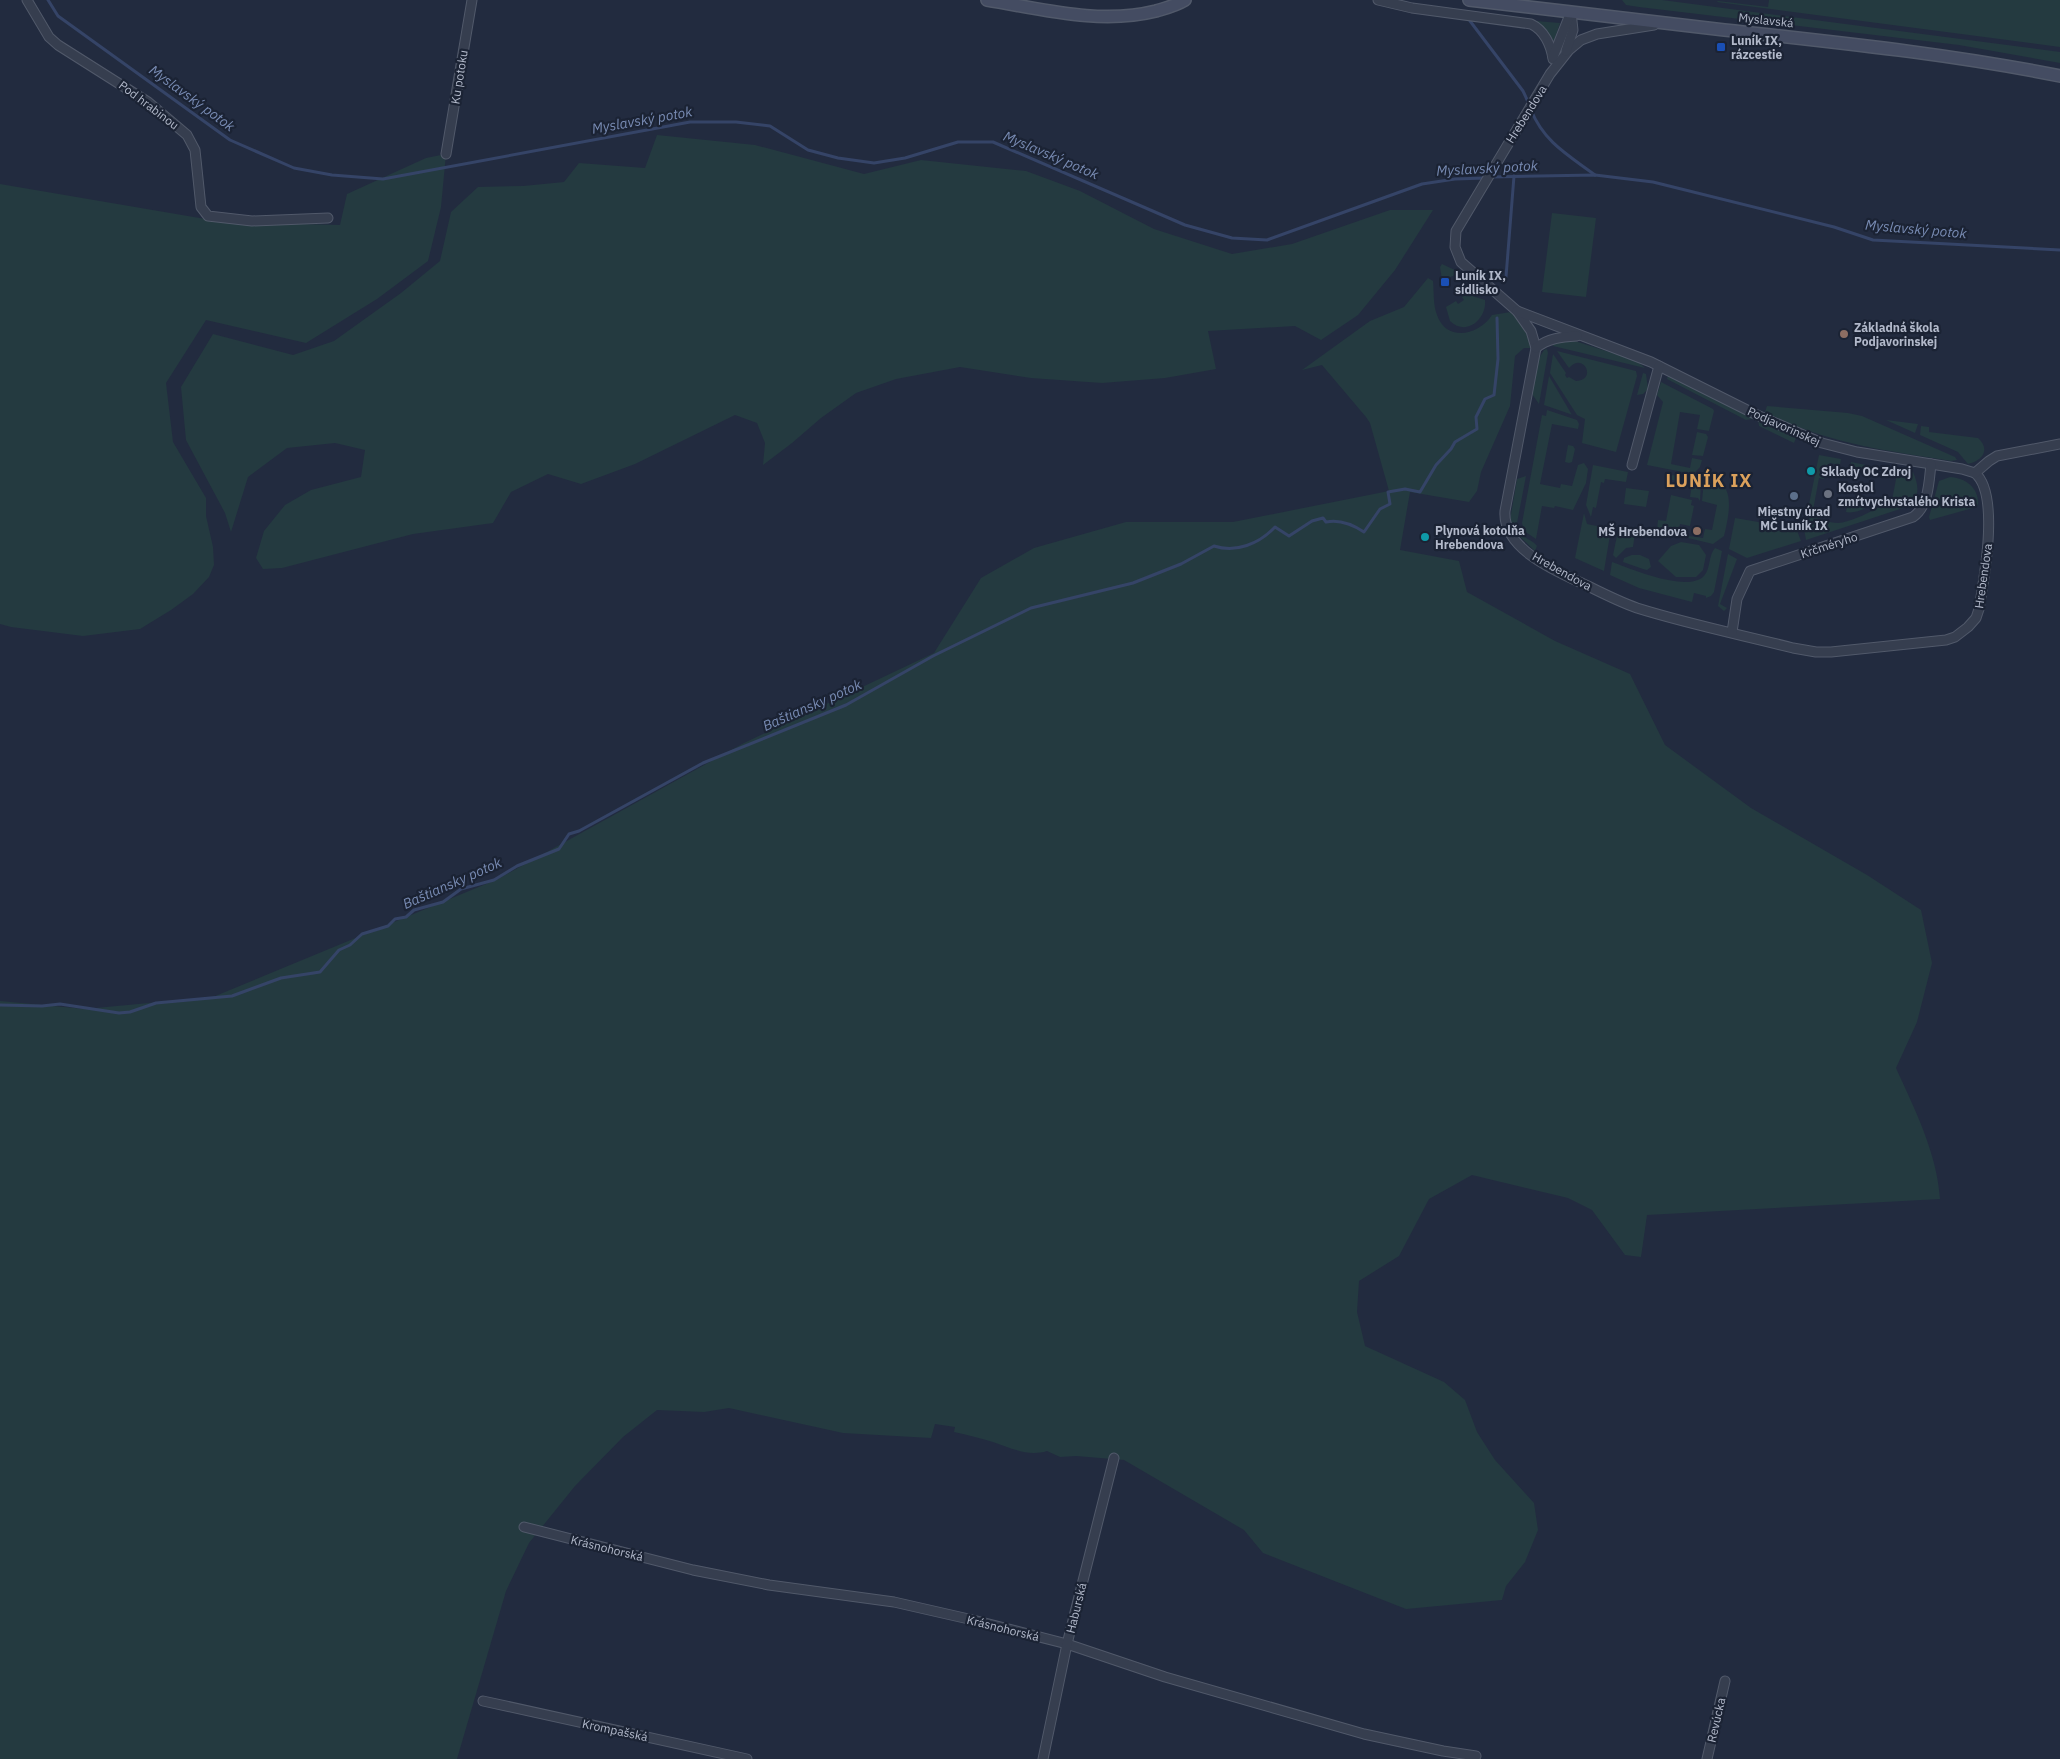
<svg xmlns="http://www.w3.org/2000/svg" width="2060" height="1759" font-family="'IBM Plex Sans',sans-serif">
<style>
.green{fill:#243a40}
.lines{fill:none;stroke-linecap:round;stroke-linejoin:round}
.stream{stroke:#354467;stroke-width:3}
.street-casing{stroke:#51596a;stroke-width:11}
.secondary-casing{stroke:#51596a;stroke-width:14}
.street{stroke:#363e4f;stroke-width:9}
.secondary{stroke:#444c62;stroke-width:11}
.transit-dot{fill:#1a4fb4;stroke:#1b2334;stroke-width:2}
.education-dot{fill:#8d6e63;stroke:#1b2334;stroke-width:2}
.culture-dot{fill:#0f9aa8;stroke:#1b2334;stroke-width:2}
.worship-dot{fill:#6b7280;stroke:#1b2334;stroke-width:2}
.service-dot{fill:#5c6f8a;stroke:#1b2334;stroke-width:2}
.labels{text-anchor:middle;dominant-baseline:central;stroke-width:4.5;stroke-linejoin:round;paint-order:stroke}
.street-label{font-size:12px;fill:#b2b9ca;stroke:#1b2334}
.poi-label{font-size:12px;font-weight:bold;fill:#b2b9ca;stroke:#1b2334;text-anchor:start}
.water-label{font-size:14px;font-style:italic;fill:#788bb3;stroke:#1b2334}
.district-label{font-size:18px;font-weight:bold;letter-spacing:1px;fill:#dba15c;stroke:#1b2334}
</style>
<rect width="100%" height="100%" fill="#222b3f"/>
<g class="green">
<path d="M1622 0H1662L2060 52V63L1959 45 1639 7 1626 5Z"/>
<path d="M1769 0H2060V47L1717 2 1718 1 1768 7Z"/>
<path d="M1536 21 1560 23 1554 41Z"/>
<path d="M657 135 755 145 864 174 921 160 1026 171 1080 191 1154 229 1232 254 1292 244 1390 210H1433L1395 270 1358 315 1321 340 1295 326 1208 331 1216 369 1165 378 1102 383 1031 378 960 367 896 379 856 393 821 418 792 443 763 465 765 443 757 423 735 415 635 464 581 484 548 474 511 492 493 523 413 534 282 568 263 569 256 558 264 531 285 505 311 490 361 477 365 450 335 443 287 448 248 477 231 532 225 513 186 440 181 387 213 334 293 355 334 341 401 293 440 261 451 212 478 187 523 186 564 182 579 163 645 168Z"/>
<path d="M446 154 441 207 428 261 377 299 306 343 206 320 166 383 173 442 206 498V516L213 547 214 565 209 577 193 594 171 610 140 629 83 636 11 627 0 624V184L223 222 340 225 347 194 426 158Z"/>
<path d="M1552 213 1596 218 1586 297 1542 292Z"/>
<path d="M1442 264 1461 273 1442 280 1440 267Z"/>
<path d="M1428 278 1433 281C1434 291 1433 305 1437 315 1447 343 1479 335 1492 315L1517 311 1536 348H1524L1515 356 1510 406 1481 472 1477 491 1469 502 1410 492 1400 550 1459 561 1467 592 1555 641 1630 674 1665 745 1751 808 1867 875 1921 910 1932 963 1917 1022 1896 1068C1915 1110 1937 1153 1940 1199L1647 1215 1641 1257 1625 1255 1592 1210 1568 1198 1472 1175 1429 1199 1399 1256 1359 1281 1357 1312 1365 1346 1444 1382 1465 1400 1477 1432 1495 1460 1534 1503 1538 1530 1525 1562 1506 1586 1502 1600 1406 1609 1263 1553 1244 1530 1124 1460 1076 1456 1060 1457 1047 1451C1028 1457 1011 1448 993 1442 980 1438 968 1435 954 1432L955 1427 935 1424 931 1438 843 1433 729 1408 704 1412 657 1410 623 1437 575 1486 529 1543 506 1591 457 1759H0V1001L85 1009 213 997 498 879 744 743 934 653 981 578 1034 548 1126 522H1233L1389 491 1370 423 1366 417 1322 365 1302 370 1370 321 1404 307Z"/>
<path d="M1466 294 1485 300C1487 319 1466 337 1450 321L1446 307 1456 301 1458 304 1464 300 1462 297Z"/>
<path d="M1572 340 1637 361 1645 368 1553 346 1554 343Z"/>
<path d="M1547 349 1548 353 1539 404 1532 394 1538 360 1544 350Z"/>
<path d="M1557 351 1636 371 1637 376 1616 452 1582 443 1585 419 1577 415 1550 373 1553 354 1566 373 1565 375 1567 378 1569 377 1576 381C1598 380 1583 351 1569 368Z"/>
<path d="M1643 373 1646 374 1648 389 1643 394 1637 395Z"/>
<path d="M1549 376 1572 415H1573L1544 405Z"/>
<path d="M1668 376 1753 417 1752 419 1746 420 1667 379Z"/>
<path d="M1661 382 1713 409 1714 411 1709 431 1697 429 1700 415 1680 412 1671 464 1690 468 1692 458 1702 460 1700 467 1693 474 1647 465 1663 402 1657 395Z"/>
<path d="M1767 406 1848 413 1862 416 1955 457 1957 460 1951 461C1883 450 1828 444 1765 412Z"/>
<path d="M1547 410 1577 420 1579 424 1578 429 1552 424 1540 484 1560 488 1561 484 1572 486 1578 465 1584 463 1588 469 1586 483 1573 510 1555 506 1554 508 1542 506 1536 539 1524 531 1522 523 1542 415 1546 416Z"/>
<path d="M1758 419 1796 438 1794 443 1759 426Z"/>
<path d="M1886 420 1918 424 1915 433Z"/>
<path d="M1921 426 1929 427V432L1978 438C1991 450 1982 461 1968 464L1958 452 1920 435Z"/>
<path d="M1697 432 1706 434 1708 437 1703 456 1692 455Z"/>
<path d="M1568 445 1573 446 1575 449 1572 462 1569 463 1565 462Z"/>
<path d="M1819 455 1841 459 1840 465 1830 463 1827 466 1824 479 1819 478 1812 516C1819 518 1829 523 1838 523 1854 522 1877 508 1892 500L1898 469 1913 472C1920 488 1920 500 1903 508L1806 540 1804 529Z"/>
<path d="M1851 462 1871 466 1870 471 1850 467Z"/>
<path d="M1593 465 1628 472 1626 482 1605 479 1604 483 1601 482 1596 508 1593 507 1591 517 1586 505Z"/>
<path d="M1672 475 1700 479 1701 483 1700 501 1698 498 1690 497 1692 484 1667 479Z"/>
<path d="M1526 476 1517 523 1518 529 1515 531 1510 520 1517 479Z"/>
<path d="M1950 477C1966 478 1979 488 1978 505L1973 508 1930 520 1929 517 1939 481Z"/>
<path d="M1704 481C1710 482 1718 482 1723 486 1734 495 1727 524 1724 536L1713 544 1688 538 1689 536 1703 538 1705 529 1712 530 1717 505 1702 501Z"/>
<path d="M1626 488 1649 491 1646 507 1624 504Z"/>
<path d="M1671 495 1692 500 1691 505 1694 506 1690 526 1680 524 1678 534 1657 530 1658 520 1666 521Z"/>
<path d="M1849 497 1874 502C1868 508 1855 514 1846 512Z"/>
<path d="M1584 513 1587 524 1611 529 1604 571 1575 558Z"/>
<path d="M1735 518 1764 523V529L1785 532 1787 526 1796 528 1801 541 1747 558 1729 549Z"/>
<path d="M1621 530 1635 533 1633 547 1626 548 1616 558 1613 555 1618 531Z"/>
<path d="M1519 533C1524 538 1534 541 1537 546L1535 551 1517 534Z"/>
<path d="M1681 542 1699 545 1706 555 1703 570 1696 577H1676L1658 561 1671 546Z"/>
<path d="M1715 548 1722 551 1714 592 1711 596 1706 598V596L1694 593 1692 602 1639 588 1610 575 1612 562C1631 569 1688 593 1704 576 1711 568 1708 556 1715 548Z"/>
<path d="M1728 554 1737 559 1720 604 1727 608 1724 611 1718 606Z"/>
<path d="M1632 555H1640L1649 559 1651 567 1647 570 1643 569 1623 562 1624 558Z"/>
</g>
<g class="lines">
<g class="stream">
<path d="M48 0 58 16 230 140 294 168 332 175 383 179 690 122H736L770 126 808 150 838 158 874 163 905 158 958 142H993L1185 225 1232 238 1267 240 1422 184 1455 179 1485 178"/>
<path d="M1470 21 1523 91 1529 104"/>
<path d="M1531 110C1544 142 1568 155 1595 175"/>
<path d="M1491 177 1595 175 1653 182 1834 227 1873 240 2060 250"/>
<path d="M1506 277 1514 176"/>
<path d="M0 1005 42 1006 60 1004 119 1013 130 1012 156 1003 232 996 281 978 320 972 339 950 350 945 362 934 388 926 395 919 406 917 414 910 443 902 461 889 494 880 517 866 559 849 569 834 579 831 703 763 846 705 933 656 1031 608 1133 583 1181 564 1214 546C1236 553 1259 544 1275 527L1289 536 1312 521 1323 518 1326 522C1340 519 1352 524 1364 532L1380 509 1390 504 1388 492 1405 489 1420 492 1436 465 1451 449 1455 442 1477 429 1476 417 1485 399 1494 395 1498 359 1497 318"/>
</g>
<g class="street-casing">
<g id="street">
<path d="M27 0 49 37 58 45 148 102 187 135 195 150 201 207 208 216 252 221 328 218"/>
<path d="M1378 0 1412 8 1531 24C1544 30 1551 45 1553 59"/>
<path d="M1654 25 1597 34 1581 40 1569 50 1550 74 1456 231 1455 247 1461 262 1517 311 1531 331 1536 348 1505 511C1502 550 1560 573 1588 586 1604 594 1620 602 1637 608 1688 624 1742 635 1793 648L1816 652H1831L1946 640 1955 637 1968 627 1976 618 1979 609C1984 579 2000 494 1975 473"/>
<path d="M1566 51 1573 30 1571 12"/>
<path d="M1553 57 1571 12"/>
<path d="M446 154 472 0"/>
<path d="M1517 311 1651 362 1757 415 1822 443 1857 452 1962 469 1975 473 1989 461 1997 456 2060 444"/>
<path d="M1536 348C1548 338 1562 337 1577 336"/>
<path d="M1632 465 1659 366"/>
<path d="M1732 632 1737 599 1750 571 1913 517C1929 506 1929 481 1931 464"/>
<path d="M524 1527 693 1570 769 1585 894 1602 973 1620 1067 1644 1165 1677 1364 1734 1443 1751 1476 1756"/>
<path d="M483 1701 747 1759"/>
<path d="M1043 1759 1067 1644 1114 1458"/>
<path d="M1707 1759 1725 1681"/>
</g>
</g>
<g class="secondary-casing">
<g id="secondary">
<path d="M987 0C1042 9 1100 25 1156 11 1166 8 1175 6 1185 0"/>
<path d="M1469 0C1551 9 1634 20 1716 29 1832 42 1946 53 2060 76"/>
</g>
</g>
<use href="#street" class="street"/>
<use href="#secondary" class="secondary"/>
</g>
<g class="transit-dot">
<rect x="1716" y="42" width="10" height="10" rx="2.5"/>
<rect x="1440" y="277" width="10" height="10" rx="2.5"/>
</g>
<g class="education-dot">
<circle cx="1844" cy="334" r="5"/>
<circle cx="1697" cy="531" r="5"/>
</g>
<g class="culture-dot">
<circle cx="1811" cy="471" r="5"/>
<circle cx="1425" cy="537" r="5"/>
</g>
<circle class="worship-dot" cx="1828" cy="494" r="5"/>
<circle class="service-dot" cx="1794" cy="496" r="5"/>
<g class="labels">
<g class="street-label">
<text transform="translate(1766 20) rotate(6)">Myslavská</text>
<text transform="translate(459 77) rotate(-81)">Ku potoku</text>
<text transform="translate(149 105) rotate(37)">Pod hrabinou</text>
<text transform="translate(1526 114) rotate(-58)">Hrebendova</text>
<text transform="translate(1784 426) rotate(24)">Podjavorinskej</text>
<text transform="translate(1829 545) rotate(-18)">Krčméryho</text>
<text transform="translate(1562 571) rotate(29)">Hrebendova</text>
<text transform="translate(1983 576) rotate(-82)">Hrebendova</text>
<text transform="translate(607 1548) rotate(14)">Krásnohorská</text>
<text transform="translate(1076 1608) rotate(-76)">Haburská</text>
<text transform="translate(1003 1628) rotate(14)">Krásnohorská</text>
<text transform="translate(1716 1720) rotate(-77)">Revúcka</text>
<text transform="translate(615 1730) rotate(12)">Krompašská</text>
</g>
<g class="poi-label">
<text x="1731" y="40">Luník IX,<tspan x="1731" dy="14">rázcestie</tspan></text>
<text x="1455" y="275">Luník IX,<tspan x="1455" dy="14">sídlisko</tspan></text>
<text x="1854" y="327">Základná škola<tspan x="1854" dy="14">Podjavorinskej</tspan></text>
<text x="1821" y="471">Sklady OC Zdroj</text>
<text x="1838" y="487">Kostol<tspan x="1838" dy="14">zmŕtvychvstalého Krista</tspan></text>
<text x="1794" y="511" text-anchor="middle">Miestny úrad<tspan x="1794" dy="14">MČ Luník IX</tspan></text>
<text x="1435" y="530">Plynová kotolňa<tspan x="1435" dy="14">Hrebendova</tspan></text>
<text x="1687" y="531" text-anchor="end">MŠ Hrebendova</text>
</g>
<g class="water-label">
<text transform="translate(192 98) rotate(36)">Myslavský potok</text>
<text transform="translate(642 120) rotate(-10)">Myslavský potok</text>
<text transform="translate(1051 155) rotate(23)">Myslavský potok</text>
<text transform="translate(1487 168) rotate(-3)">Myslavský potok</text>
<text transform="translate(1916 229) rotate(5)">Myslavský potok</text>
<text transform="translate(812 705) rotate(-24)">Baštiansky potok</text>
<text transform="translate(452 883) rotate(-24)">Baštiansky potok</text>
</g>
<g class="district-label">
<text x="1709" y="480">LUNÍK IX</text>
</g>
</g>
</svg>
